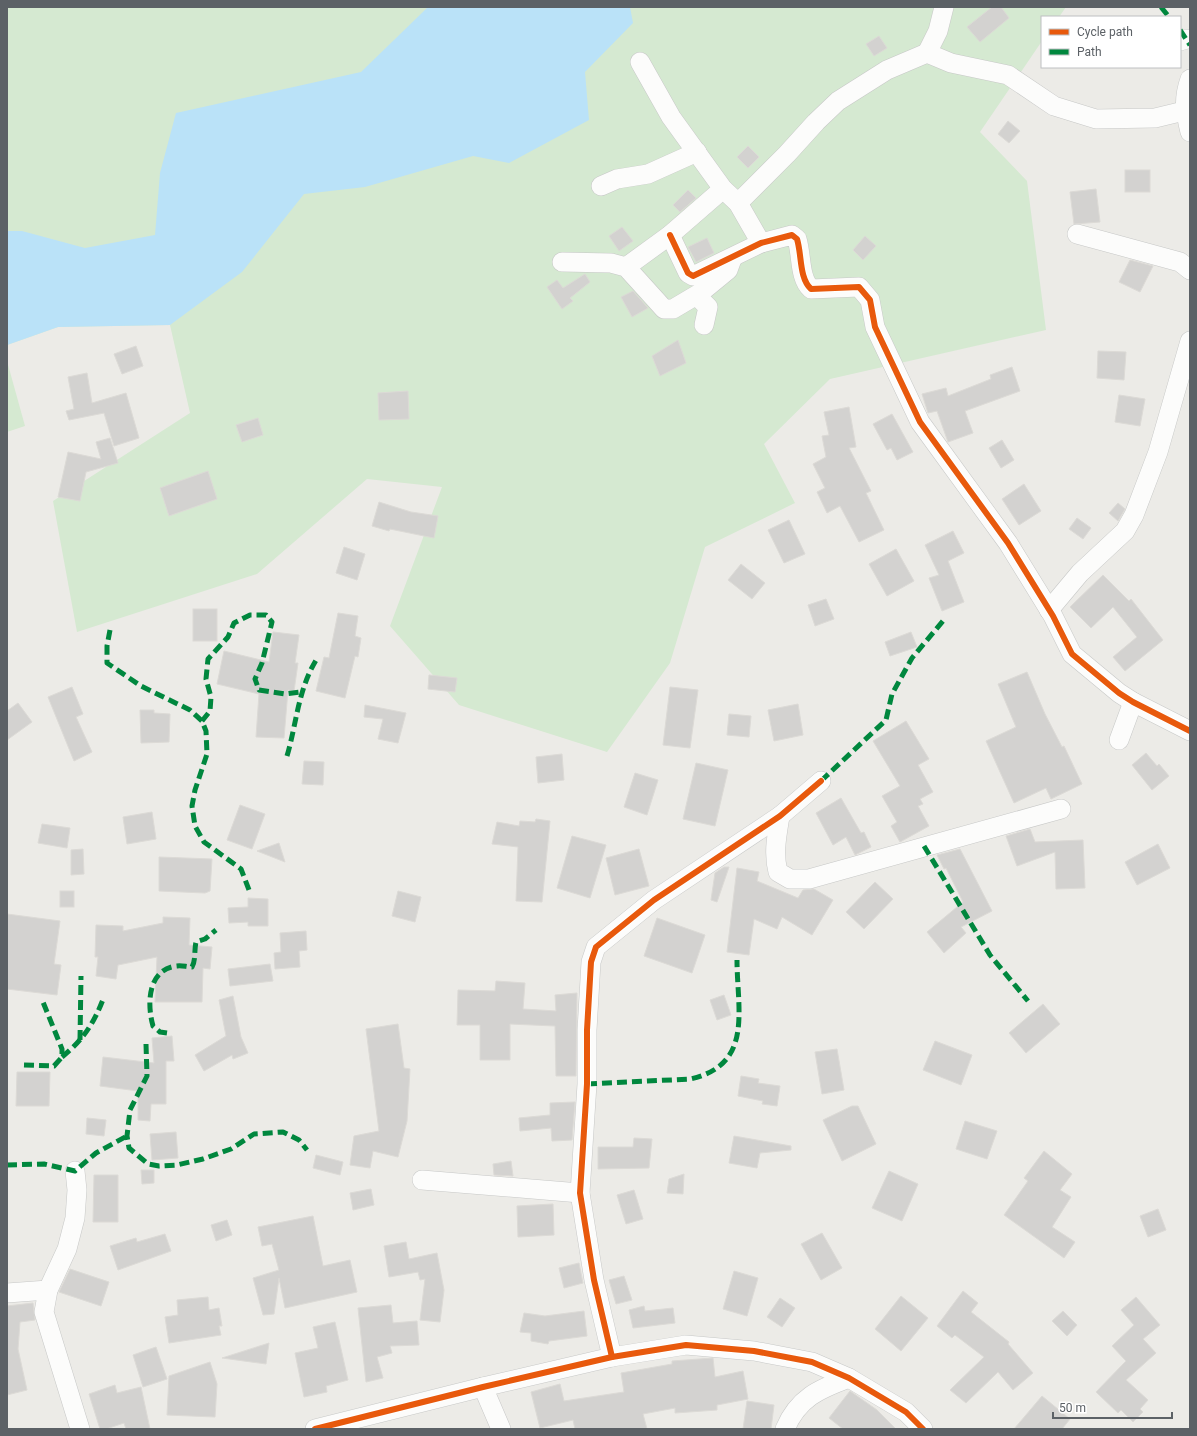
<svg xmlns="http://www.w3.org/2000/svg" width="1197" height="1436" font-family="Roboto,sans-serif">
<style>
.green{fill:#d5e9d1}
.water{fill:#bae2f8}
.building{fill:#d3d2d0;stroke:#dcdad6}
.lines{fill:none;stroke-linecap:round;stroke-linejoin:round}
.street-casing{stroke:#c7c8c7;stroke-width:20}
.street{stroke:#fcfcfb;stroke-width:19}
.quiet{stroke:#00873e;stroke-width:5;stroke-dasharray:10 5;stroke-linecap:butt}
.cycleway-casing{stroke:#fff;stroke-width:8}
.cycleway{stroke:#e8590c;stroke-width:6}
</style>
<rect width="100%" height="100%" fill="#ecebe7"/>
<g class="green">
<path d="M7 7H1066L1059 17H1042V41L980 132 1027 181 1046 330 830 379 764 444 795 503 705 547 670 663 607 752 459 705 390 626 442 487 367 479 257 574 77 632 53 501 190 413 170 325 58 327 7 345Z"/>
<path d="M7 361 25 426 7 432Z"/>
</g>
<path class="water" d="M428 7H630L633 23 585 72 589 120 509 163 473 156 365 187 304 194 242 272 170 325 58 327 7 345V231H22L85 248 155 235 160 173 176 113 361 72Z"/>
<g class="building">
<path d="M992 7H1001L1009 18 980 42 967 27Z"/>
<path d="M879 36 887 48 874 56 866 44Z"/>
<path d="M1008 121 1020 131 1009 143 998 134Z"/>
<path d="M748 146 759 157 748 168 737 157Z"/>
<rect x="1125" y="170" width="25" height="22"/>
<path d="M1096 189 1100 222 1074 224 1070 192Z"/>
<path d="M688 190 696 198 680 212 673 205Z"/>
<path d="M622 227 633 241 619 251 609 236Z"/>
<path d="M865 236 876 246 863 260 853 250Z"/>
<path d="M707 238 714 253 696 262 688 247Z"/>
<path d="M1130 260 1153 266 1140 292 1119 282Z"/>
<path d="M585 274 590 282 570 298 573 301 562 309 547 287 557 280 563 288Z"/>
<path d="M633 291 648 308 632 317 621 297Z"/>
<path d="M678 340 686 363 660 376 652 356Z"/>
<path d="M136 346 143 366 122 374 114 354Z"/>
<path d="M1098 351 1126 352 1124 380 1097 378Z"/>
<path d="M1012 367 1020 391 965 411 973 433 948 442 937 411 928 413 922 394 946 388 948 396 991 379 990 375Z"/>
<path d="M87 373 92 403 126 393 139 438 114 446 104 413 69 420 66 411 74 409 68 377Z"/>
<path d="M408 391 409 419 379 420 378 393Z"/>
<path d="M1119 395 1145 399 1140 426 1115 422Z"/>
<path d="M849 407 856 447 849 448 871 491 866 493 884 530 859 542 840 506 827 513 817 492 825 488 813 464 826 457 822 436 829 435 824 412Z"/>
<path d="M892 414 913 452 897 460 891 448 887 450 873 424Z"/>
<path d="M258 418 263 435 242 442 236 425Z"/>
<path d="M110 438 118 463 86 472 80 501 58 497 68 452 101 459 96 442Z"/>
<path d="M1002 440 1014 460 1001 468 989 448Z"/>
<path d="M208 471 217 499 169 516 160 488Z"/>
<path d="M1024 484 1041 511 1019 525 1002 499Z"/>
<path d="M379 502 411 512 438 516 434 538 390 529 389 531 372 526Z"/>
<path d="M1118 503 1125 509 1118 521 1109 513Z"/>
<path d="M1077 518 1091 528 1083 539 1069 529Z"/>
<path d="M789 520 805 554 784 563 768 530Z"/>
<path d="M953 531 964 553 948 561 964 602 942 611 929 578 939 575 925 545Z"/>
<path d="M344 547 365 554 357 580 336 573Z"/>
<path d="M896 549 914 581 887 596 869 564Z"/>
<path d="M741 564 765 583 752 599 728 580Z"/>
<path d="M1103 575 1129 601 1131 599 1163 640 1125 671 1113 657 1137 637 1113 607 1091 628 1070 607Z"/>
<path d="M826 599 834 619 815 626 808 605Z"/>
<rect x="193" y="609" width="24" height="32"/>
<path d="M338 613 358 616 355 636 361 638 358 657 355 656 345 698 316 691 324 657 329 658Z"/>
<path d="M273 632 299 635 295 663H298L294 691 288 690 284 738 256 737 259 694 217 684 224 651 269 662Z"/>
<path d="M911 632 917 647 890 656 885 642Z"/>
<path d="M1027 672 1045 714 1062 747 1064 746 1082 784 1051 799 1046 788 1014 803 986 741 1016 727 998 684Z"/>
<path d="M429 675 457 678 455 692 428 689Z"/>
<path d="M72 687 83 714 76 717 92 752 74 761 48 697Z"/>
<path d="M670 687 698 690 690 748 663 745Z"/>
<path d="M18 703 32 722 7 740V711Z"/>
<path d="M798 704 803 735 774 741 768 710Z"/>
<path d="M365 705 406 713 398 743 378 739 383 719 364 717Z"/>
<path d="M140 710H154V713L170 714 169 742 141 743Z"/>
<path d="M729 714 751 716 749 737 727 735Z"/>
<path d="M906 721 929 759 918 765 933 792 920 799 923 804 918 806 929 826 900 842 891 826 897 822 882 796 900 786 873 741Z"/>
<path d="M1146 753 1157 766 1159 764 1169 776 1152 790 1132 765Z"/>
<path d="M562 754 564 780 538 783 536 757Z"/>
<path d="M304 761 324 762 323 785 302 784Z"/>
<path d="M696 763 728 770 715 826 683 819Z"/>
<path d="M635 773 658 780 647 815 624 807Z"/>
<path d="M841 798 861 833 864 832 871 847 855 855 846 837 833 845 816 813Z"/>
<path d="M240 805 265 814 252 849 227 840Z"/>
<path d="M152 812 156 839 127 844 123 817Z"/>
<path d="M536 819 550 821 542 902 516 901 518 847 492 844 497 822 519 826 520 821 535 822Z"/>
<path d="M42 824 70 828 67 848 38 843Z"/>
<path d="M1030 829 1035 842 1083 840 1085 888 1056 889 1055 852 1017 866 1006 836Z"/>
<path d="M572 836 606 845 590 898 557 888Z"/>
<path d="M279 843 285 862 257 851Z"/>
<path d="M1158 844 1170 868 1137 885 1125 862Z"/>
<path d="M83 849 84 874 71 875V850Z"/>
<path d="M639 849 649 886 615 895 606 858Z"/>
<path d="M960 849 992 911 961 927 966 933 944 953 927 932 963 902 946 868 944 869 937 855Z"/>
<path d="M159 857 212 859 210 891 205 893 159 891Z"/>
<path d="M724 867H729L717 902 711 900 715 873Z"/>
<path d="M737 868 759 872 757 881 798 898 803 890 814 889 833 900 812 935 782 917 777 929 754 919 749 955 727 952Z"/>
<path d="M875 882 893 899 864 929 846 912Z"/>
<rect x="60" y="891" width="14" height="16"/>
<path d="M398 891 421 897 415 922 392 916Z"/>
<path d="M248 898 268 899V926H248V922L229 923 228 908 248 907Z"/>
<path d="M7 914 60 921 54 964 61 965 57 995 7 989Z"/>
<path d="M163 917 190 918 189 945 212 947 210 969 203 968 202 1002H155L157 957 118 965 116 979 96 976 98 957H95L96 925 123 926V931L163 923Z"/>
<path d="M657 918 705 935 692 973 644 956Z"/>
<path d="M306 931 307 950 299 951 300 967 275 969 274 953 281 952 280 933Z"/>
<path d="M270 964 273 981 230 986 228 969Z"/>
<path d="M496 981 525 983 523 1009 556 1011 555 995 577 993 576 1076H556L555 1026 510 1024V1060H480V1025H457L458 990 495 991Z"/>
<path d="M724 995 731 1015 717 1020 710 1000Z"/>
<path d="M233 996 241 1037 248 1053 233 1059 232 1055 204 1071 195 1055 226 1036 219 1000Z"/>
<path d="M1043 1004 1060 1024 1026 1053 1009 1033Z"/>
<path d="M398 1024 404 1068 410 1069 407 1121 398 1157 373 1151 370 1168 350 1165 354 1136 379 1131 366 1029Z"/>
<path d="M172 1036 174 1061H166V1104H151L150 1121 138 1120V1091L100 1086 103 1057 154 1063 152 1038Z"/>
<path d="M935 1041 972 1055 961 1085 923 1070Z"/>
<path d="M837 1049 844 1090 822 1094 815 1052Z"/>
<path d="M17 1072H50L49 1106H16Z"/>
<path d="M741 1076 759 1079 758 1083 780 1086 777 1106 762 1104 763 1101 738 1096Z"/>
<path d="M575 1102 572 1140 552 1141 551 1128 520 1131 519 1118 550 1115V1103Z"/>
<path d="M852 1106H858L876 1144 842 1161 823 1120Z"/>
<path d="M87 1118 106 1120 104 1136 86 1134Z"/>
<path d="M965 1121 997 1131 987 1159 956 1149Z"/>
<path d="M176 1132 178 1158 152 1160 150 1134Z"/>
<path d="M734 1136 791 1146V1150L760 1153 757 1168 729 1163Z"/>
<path d="M634 1138 652 1139 649 1168 598 1169V1147H633Z"/>
<path d="M1044 1151 1072 1174 1060 1190 1071 1197 1052 1227 1075 1242 1064 1258 1004 1215 1028 1181 1024 1178Z"/>
<path d="M316 1155 343 1162 340 1175 313 1168Z"/>
<path d="M511 1161 513 1176 494 1175 493 1164Z"/>
<path d="M141 1170H154V1183L142 1184Z"/>
<path d="M889 1171 918 1184 902 1221 872 1208Z"/>
<path d="M684 1174 683 1194 667 1193 669 1179Z"/>
<path d="M94 1175H118V1222H93Z"/>
<path d="M371 1189 374 1205 353 1210 350 1193Z"/>
<path d="M634 1190 643 1219 626 1224 617 1195Z"/>
<path d="M553 1204 554 1235 518 1237 517 1206Z"/>
<path d="M1158 1209 1166 1230 1148 1237 1140 1216Z"/>
<path d="M313 1216 323 1266 350 1260 357 1292 285 1308 279 1278 274 1314 263 1315 253 1278 279 1270 272 1244 262 1246 258 1227Z"/>
<path d="M227 1220 232 1235 216 1241 211 1225Z"/>
<path d="M822 1233 842 1268 821 1280 801 1244Z"/>
<path d="M165 1234 171 1251 118 1270 110 1246 136 1238 137 1242Z"/>
<path d="M406 1242 409 1259 437 1253 444 1290 440 1322 420 1320 425 1279 420 1280 418 1272 389 1277 384 1246Z"/>
<path d="M579 1263 583 1283 564 1288 559 1268Z"/>
<path d="M70 1269 109 1282 101 1306 59 1292Z"/>
<path d="M734 1271 758 1278 747 1316 723 1309Z"/>
<path d="M624 1276 632 1300 616 1304 609 1280Z"/>
<path d="M963 1291 978 1303 971 1312 1009 1342 1008 1344 1033 1373 1013 1390 998 1372 966 1403 950 1390 984 1357 955 1335 952 1338 937 1326Z"/>
<path d="M901 1296 928 1318 901 1351 875 1329Z"/>
<path d="M208 1297 209 1310 219 1308 222 1326H219L221 1335 169 1343 165 1317 178 1315 177 1300Z"/>
<path d="M1136 1297 1160 1325 1143 1339 1156 1353 1126 1380 1148 1400 1140 1409 1143 1412 1133 1422 1121 1410 1118 1413 1096 1392 1126 1361 1112 1346 1134 1325 1121 1310Z"/>
<path d="M780 1298 795 1308 782 1327 767 1317Z"/>
<path d="M33 1303 35 1320 20 1322 18 1349 27 1390 7 1395V1306Z"/>
<path d="M391 1305 393 1323 417 1321 419 1345 390 1346 392 1353 377 1357 383 1378 366 1382 358 1308Z"/>
<path d="M644 1306 645 1311 673 1308 675 1323 633 1328 629 1310Z"/>
<path d="M584 1311 587 1336 549 1341 548 1344 531 1341V1333L520 1332 524 1313 545 1316Z"/>
<path d="M1063 1311 1077 1325 1067 1336 1052 1321Z"/>
<path d="M335 1322 348 1380 326 1386 327 1392 304 1397 295 1353 318 1348 313 1327Z"/>
<path d="M269 1343 266 1364 222 1358Z"/>
<path d="M156 1347 167 1379 143 1387 133 1355Z"/>
<path d="M713 1358 715 1377 743 1371 748 1399 717 1405V1410L675 1413V1408L643 1414 647 1429H575L573 1420 540 1428 531 1392 560 1384 564 1401 624 1392 621 1373 672 1364V1361Z"/>
<path d="M210 1362 217 1384 215 1417 167 1415 169 1376Z"/>
<path d="M115 1385 117 1393 141 1387 150 1429H126L124 1423 106 1429H100L89 1394Z"/>
<path d="M850 1391 877 1410 896 1429H843L829 1418Z"/>
<path d="M1042 1396 1070 1419 1062 1429H1014Z"/>
<path d="M747 1401 774 1405 771 1429H743Z"/>
</g>
<g class="lines">
<g class="street-casing">
<g id="street">
<path d="M1180 41 1187 39"/>
<path d="M927 53 938 31 944 7"/>
<path d="M640 62 671 117 723 189 738 203 761 243"/>
<path d="M1190 79C1183 99 1185 112 1190 132"/>
<path d="M601 186 617 179 648 174 697 152"/>
<path d="M738 203 787 154 816 122 838 101 887 70 927 53 951 63 1008 75 1054 106 1096 119 1155 118 1184 111"/>
<path d="M1077 234 1180 262 1190 270"/>
<path d="M670 235 688 273 693 276 761 243 792 235 797 239C802 255 799 278 811 289L859 287 870 300 875 327 920 422 1008 543 1053 616 1072 654 1119 693 1133 702 1190 731"/>
<path d="M562 262 611 263 626 267 664 309H673L700 293 728 270 732 259"/>
<path d="M626 267 670 235 723 189"/>
<path d="M700 293 702 301 708 307 704 325"/>
<path d="M1049 610 1080 573 1125 531 1134 515 1158 452 1190 341"/>
<path d="M1119 740 1133 702"/>
<path d="M780 816C777 835 773 853 778 872L790 879H809L1061 809"/>
<path d="M75 1171 77 1190 75 1218 67 1249 48 1290 44 1312 80 1429"/>
<path d="M422 1180 580 1193"/>
<path d="M7 1293 48 1290"/>
<path d="M612 1357 594 1280 580 1193 587 1084V1030L591 962 596 947 654 900 780 816 821 781"/>
<path d="M483 1387 501 1429"/>
<path d="M315 1429 483 1387 612 1357 686 1345 754 1351 812 1362 849 1378 906 1412 923 1429"/>
<path d="M785 1429C798 1398 819 1389 849 1378"/>
</g>
</g>
<use href="#street" class="street"/>
<g class="quiet">
<path d="M1161 7 1169 17"/>
<path d="M1180 30 1190 45"/>
<path d="M110 630 107 646V663L141 686 190 710 202 721 206 731 207 754 195 790 192 806 195 826 204 842 241 869 249 890"/>
<path d="M202 721 210 711 211 697 206 679 208 659 228 637 234 623 250 615H266L272 622 262 663 255 679 259 690 285 694 301 692"/>
<path d="M287 756C297 722 298 688 318 657"/>
<path d="M821 781 886 720 892 694 912 658 943 621"/>
<path d="M924 846 990 955 1028 1001"/>
<path d="M167 1033 160 1032 153 1026C147 1005 147 969 177 966 181 965 187 967 192 967 196 960 194 950 196 942L205 939 216 930"/>
<path d="M80 1040 81 976"/>
<path d="M146 1044 147 1076 130 1110 127 1136 129 1148 148 1164 159 1166 177 1165 203 1159 231 1149 254 1134 283 1132 299 1140 307 1150"/>
<path d="M62 1057C84 1039 94 1023 104 997"/>
<path d="M24 1065 54 1066 62 1057V1049L43 1002"/>
<path d="M587 1084 690 1079C754 1065 737 1010 737 960"/>
<path d="M7 1165 44 1164 75 1171 96 1153 127 1136"/>
</g>
<g class="cycleway-casing">
<g id="cycleway">
<path d="M670 235 688 273 693 276 761 243 792 235 797 239C802 255 799 278 811 289L859 287 870 300 875 327 920 422 1008 543 1053 616 1072 654 1119 693 1133 702 1190 731"/>
<path d="M612 1357 594 1280 580 1193 587 1084V1030L591 962 596 947 654 900 780 816 821 781"/>
<path d="M315 1429 483 1387 612 1357 686 1345 754 1351 812 1362 849 1378 906 1412 923 1429"/>
</g>
</g>
<use href="#cycleway" class="cycleway"/>
</g>
<rect width="1197" height="1436" fill="none" stroke="#5c6166" stroke-width="16"/>
<rect x="1041" y="16" width="140" height="52" fill="#ffffff" stroke="#bec0c2"/>
<rect x="1049" y="29" width="20" height="6" fill="#e8590c" stroke="#bec0c2"/>
<text x="1077" y="36" font-size="12" fill="#5c6166">Cycle path</text>
<rect x="1049" y="49" width="20" height="6" fill="#00873e" stroke="#bec0c2"/>
<text x="1077" y="56" font-size="12" fill="#5c6166">Path</text>
<path d="M1053 1412v6h119v-6" fill="none" stroke="#5c6166" stroke-width="2"/>
<text x="1059" y="1412" font-size="12" fill="#5c6166" stroke="#ffffff" stroke-width="3" paint-order="stroke">50 m</text>
</svg>
